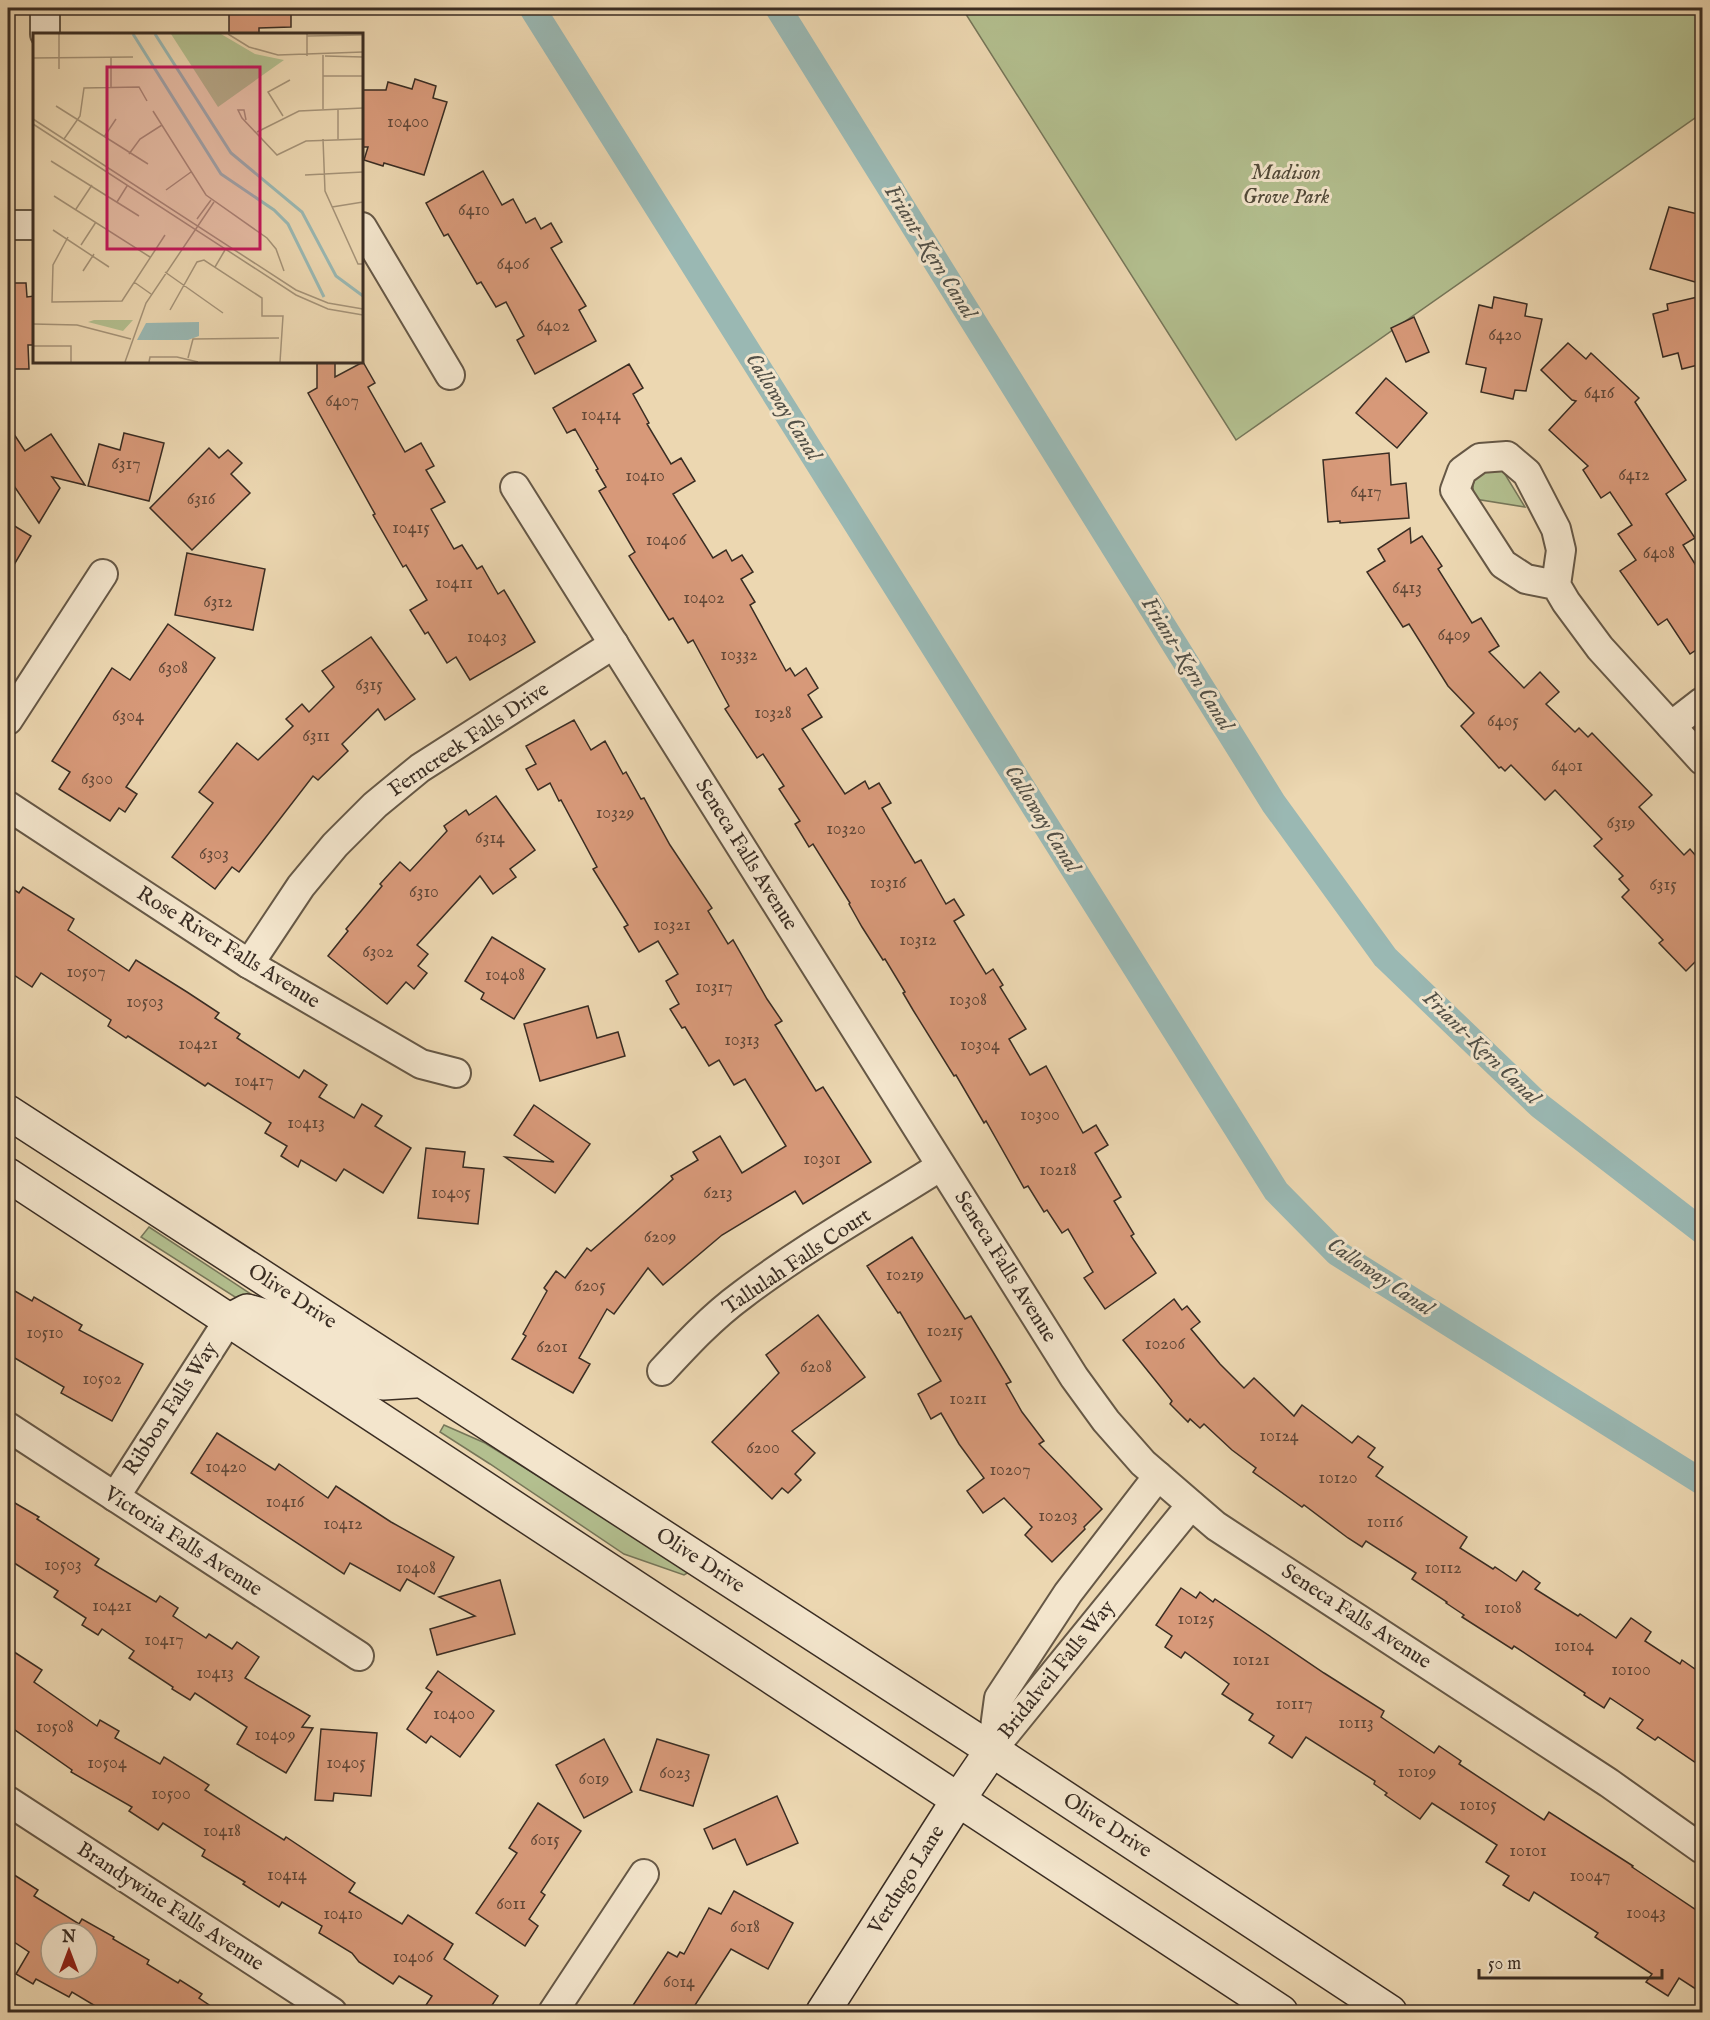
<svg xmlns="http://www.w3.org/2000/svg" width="1710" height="2020" font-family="'IM FELL English',serif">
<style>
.green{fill:#b3bf8f;stroke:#767659;stroke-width:1.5}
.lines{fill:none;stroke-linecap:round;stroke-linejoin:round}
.canal{stroke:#9ab8b3;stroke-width:26}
.building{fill:#d79979;stroke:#3a2d23;stroke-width:1.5;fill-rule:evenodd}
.street-casing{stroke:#665846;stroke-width:32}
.secondary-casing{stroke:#3a2d23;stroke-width:36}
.street{stroke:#f3e5cc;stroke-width:28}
.secondary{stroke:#f3e5cc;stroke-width:33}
.labels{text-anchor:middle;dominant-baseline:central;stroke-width:6;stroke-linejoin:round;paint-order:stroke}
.number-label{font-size:18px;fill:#614838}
.park-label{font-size:21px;font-style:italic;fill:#524a39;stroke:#f3e5cc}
.street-label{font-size:21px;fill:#3a2d23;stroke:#f3e5cc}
.water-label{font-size:22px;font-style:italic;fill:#525047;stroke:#f3e5cc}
.inset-river{fill:none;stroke:#9ab8b3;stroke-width:3}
.inset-road{fill:none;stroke:#a59378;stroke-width:1.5}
.view{fill:#c2185b;fill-opacity:0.15;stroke:#c2185b;stroke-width:3}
.inset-edge{fill:none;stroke:#3a2d23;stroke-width:3}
</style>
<rect width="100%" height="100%" fill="#ecd7b1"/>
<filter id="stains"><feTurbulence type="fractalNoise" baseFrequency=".00333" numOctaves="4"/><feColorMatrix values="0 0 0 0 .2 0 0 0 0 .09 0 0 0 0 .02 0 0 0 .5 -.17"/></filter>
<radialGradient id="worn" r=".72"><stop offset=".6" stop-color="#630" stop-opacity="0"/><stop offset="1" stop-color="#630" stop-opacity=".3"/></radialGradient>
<g class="green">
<path d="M962 8H1702V113L1236 440Z"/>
<path d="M1482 469 1503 471 1525 507 1475 499C1471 485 1473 480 1482 469Z"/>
<path d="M149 1227 254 1296 246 1304 141 1237Z"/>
<path d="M444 1425 485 1443 691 1571 684 1575 624 1554 490 1464 440 1432Z"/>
</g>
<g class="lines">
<g class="canal">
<path d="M532 8 1276 1191 1337 1253 1702 1482"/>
<path d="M778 8 1274 804 1385 957 1540 1106 1702 1231"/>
</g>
</g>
<g class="building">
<path d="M229 8H291V27L259 28V34H229Z"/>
<path d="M415 79 436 86 433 98 447 102 424 175 384 163 383 166 364 160 368 147H362V90H386L388 82 412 89Z"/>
<path d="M483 171 502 205 513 199 526 223 535 218 541 229 551 223 562 242 551 248 586 306 579 310 596 341 535 374 517 340 524 336 506 302 496 307 481 282 477 284 448 234 444 236 426 203Z"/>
<path d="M1669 207 1702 215V284L1650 269Z"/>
<path d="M8 283H26L27 297 34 296V345H28L29 369H8Z"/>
<path d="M1702 296V364L1682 369 1678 353 1663 357 1653 314 1668 310 1667 304Z"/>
<path d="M1494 297 1527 304 1525 316 1542 319 1526 391 1515 390 1513 399 1481 392 1486 368 1466 364 1479 305 1492 308Z"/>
<path d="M1414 317 1429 352 1406 362 1391 328Z"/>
<path d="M1568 343 1586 359 1591 353 1639 398 1635 402 1686 480 1666 494 1695 538 1683 545 1702 575V646L1690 654 1667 619 1658 625 1620 571 1636 560 1618 534 1632 525 1610 492 1601 498 1583 470 1588 466 1549 430 1576 401 1572 400 1541 370Z"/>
<path d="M317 362H335V377L363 362 375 383 368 387 405 452 421 443 434 466 426 470 445 502 431 509 454 549 462 545 477 569 482 566 498 594 504 590 535 642 470 680 456 657 447 663 428 632 425 634 410 610 427 600 406 565 403 567 373 515 375 514 308 393 317 388Z"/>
<path d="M629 364 643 388 633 394 649 423 647 424 671 464 681 458 695 481 673 494 713 558 726 550 732 561 742 555 753 572 741 579 755 602 750 605 786 671 790 668 795 676 806 668 818 688 808 695 822 717 802 729 845 794 865 781 869 789 879 783 891 803 882 808 915 863 921 860 946 904 954 899 964 915 954 921 986 974 993 969 1003 985 1000 987 1026 1029 1009 1039 1030 1075 1046 1066 1083 1133 1096 1125 1108 1145 1095 1153 1121 1197 1114 1201 1134 1234 1131 1236 1156 1273 1105 1309 1084 1278 1093 1272 1068 1229 1062 1233 1047 1210 1044 1212 1028 1186 1024 1188 986 1121 984 1123 956 1075 954 1076 913 1010 903 993 905 992 885 959 883 960 862 927 849 904 850 903 813 844 809 847 795 824 800 821 779 789 784 786 763 754 757 758 725 709 729 706 693 640 688 643 673 618 669 620 629 556 635 552 599 491 606 487 596 470 598 469 575 429 567 433 553 408Z"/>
<path d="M1386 378 1427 413 1397 448 1356 413Z"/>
<path d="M8 425 25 451 51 434 85 485 52 477 60 488 39 523 8 477Z"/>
<path d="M124 433 164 443 149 501 88 486 99 444 120 450Z"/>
<path d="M209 448 219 458 228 450 242 463 231 474 250 493 192 550 150 508Z"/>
<path d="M1389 453 1391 485 1406 483 1409 518 1340 523V521L1328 522 1323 460Z"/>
<path d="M8 522 31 536 8 575Z"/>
<path d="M1410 528 1411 543 1422 536 1442 566 1438 569 1472 623 1481 618 1499 646 1489 652 1524 688 1540 672 1559 692 1546 704 1575 732 1579 728 1588 737 1592 733 1652 795 1639 807 1684 855 1690 849 1702 863V955L1686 971 1659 943 1663 940 1622 897 1629 890 1619 879 1623 876 1594 846 1602 839 1555 790 1545 800 1511 765 1505 771 1501 767 1499 768 1461 726 1474 713 1448 686 1409 624 1403 627 1367 572 1385 561 1378 549Z"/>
<path d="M187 553 265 569 253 630 175 615Z"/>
<path d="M168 624 215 658 126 787 137 794 125 812 119 808 110 821 59 789 70 772 52 761 112 668 130 680Z"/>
<path d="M371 637 415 699 385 720 378 709 342 744 348 751 318 780 313 776 239 872 232 867 215 889 172 857 213 803 199 792 237 743 258 760 293 726 286 719 302 704 309 712 334 687 322 671Z"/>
<path d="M574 720 591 750 605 741 623 774 626 772 641 799 644 798 670 845 712 908 708 911 728 944 733 940 767 999 782 1021 775 1025 816 1091 823 1087 871 1162 803 1204 795 1191 722 1235 663 1285 648 1268 614 1314 607 1309 579 1358 590 1364 573 1393 512 1359 526 1336 523 1334 547 1291 544 1288 556 1271 565 1278 587 1248 591 1251 673 1179 671 1176 698 1160 693 1152 720 1136 742 1173 786 1146 745 1079 734 1085 719 1060 709 1066 685 1027 682 1028 670 1009 679 1004 666 981 678 974 658 941 639 952 624 927 628 925 593 869 597 867 561 800 559 801 550 783 538 790 526 769 536 764 526 746Z"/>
<path d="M496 796 535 850 510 869 516 877 493 894 480 876 417 945 428 954 418 966 427 973 414 989 406 982 387 1004 328 956 348 931 346 929 382 886 380 884 400 862 410 871 447 831 444 826 466 810 469 815Z"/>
<path d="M8 886 19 893 23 887 74 919 68 930 129 971 136 960 187 992 219 1013 215 1018 240 1034 237 1038 299 1078 304 1070 327 1085 319 1097 354 1118 362 1104 382 1116 375 1126 411 1148 383 1193 344 1169 336 1181 301 1160 298 1167 281 1156 287 1146 265 1133 271 1123 208 1083 205 1086 128 1036 126 1038 108 1026 111 1020 41 973 32 987 8 971Z"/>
<path d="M492 937 545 969 514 1019 481 999 484 993 465 981Z"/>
<path d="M588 1006 597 1038 618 1032 625 1056 540 1081 524 1024Z"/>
<path d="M534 1105 590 1144 555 1193 505 1157 554 1162 514 1135Z"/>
<path d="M426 1148 465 1152 463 1167 484 1169 478 1224 418 1218Z"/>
<path d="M912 1237 965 1319 971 1316 993 1352 1011 1382 1006 1384 1022 1412 1044 1441 1039 1444 1102 1509 1084 1527 1085 1529 1052 1562 1025 1535 1032 1527 1004 1498 983 1513 967 1491 984 1478 959 1444 941 1413 931 1419 918 1394 941 1381 900 1312 898 1313 867 1266Z"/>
<path d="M8 1287 32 1301 34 1297 82 1325 79 1330 143 1364 112 1421 61 1393 64 1387 8 1354Z"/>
<path d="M1174 1299 1182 1310 1187 1306 1200 1322 1191 1329 1220 1364 1244 1388 1254 1378 1294 1416 1302 1405 1352 1443 1358 1436 1375 1448 1368 1457 1383 1467 1376 1476 1467 1537 1460 1548 1493 1569 1495 1567 1516 1581 1523 1571 1540 1583 1535 1589 1578 1616 1580 1614 1616 1638 1631 1618 1651 1632 1645 1641 1680 1664 1682 1660 1702 1674V1767L1658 1737 1655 1740 1637 1728 1643 1720 1610 1698 1604 1708 1584 1695 1585 1693 1514 1646 1512 1649 1462 1617 1464 1615 1446 1603 1447 1602 1412 1579 1416 1573 1366 1541 1362 1547 1348 1538 1304 1505 1302 1507 1253 1472 1256 1468 1232 1450 1204 1424 1200 1428 1190 1419 1188 1422 1170 1404 1172 1401 1123 1340Z"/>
<path d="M818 1315 865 1377 792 1431 815 1453 795 1474 801 1480 788 1493 782 1488 772 1499 712 1442 779 1373 766 1355Z"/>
<path d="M217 1433 275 1470 279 1464 328 1498 336 1486 391 1522 454 1557 434 1594 407 1579 400 1591 350 1563 344 1574 191 1473Z"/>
<path d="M8 1499 39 1517 37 1519 99 1559 95 1565 156 1602 160 1596 178 1608 173 1616 206 1638 209 1634 232 1649 237 1642 259 1657 245 1678 310 1716 302 1727 313 1728 286 1773 237 1744 247 1727 195 1693 190 1700 172 1689 173 1687 129 1658 134 1651 102 1629 98 1635 82 1625 86 1618 54 1597 58 1591 8 1559Z"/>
<path d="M500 1580 515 1634 437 1655 430 1629 475 1616 439 1597Z"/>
<path d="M1181 1588 1196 1598 1200 1592 1213 1602 1215 1599 1324 1673 1384 1711 1381 1717 1434 1753 1439 1746 1461 1761 1459 1764 1544 1820 1549 1812 1633 1866 1632 1867 1702 1914V1993L1679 1978 1668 1996 1646 1982 1652 1974 1595 1937 1598 1933 1534 1892 1529 1901 1503 1885 1509 1876 1486 1862 1497 1845 1432 1803 1420 1819 1385 1795 1387 1793 1374 1784 1375 1781 1306 1737 1292 1758 1269 1743 1274 1736 1249 1720 1253 1714 1222 1694 1229 1684 1185 1652 1181 1658 1165 1647 1172 1636 1156 1625Z"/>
<path d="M8 1648 42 1670 34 1682 97 1726 100 1720 119 1731 115 1738 160 1764 164 1757 209 1785 205 1790 284 1840 286 1837 355 1883 349 1892 402 1924 408 1915 453 1944 444 1959 498 1996 487 2013H437L426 2005 432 1996 399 1976 393 1984 359 1962 352 1953 319 1933 322 1926 282 1902 279 1907 243 1884 245 1882 202 1856 205 1850 163 1823 158 1830 129 1811 132 1807 71 1772 72 1770 8 1725Z"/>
<path d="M438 1671 494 1711 460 1757 431 1736 426 1743 407 1729 432 1692 426 1688Z"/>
<path d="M321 1729 377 1733 371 1796 334 1793 333 1801 315 1800Z"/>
<path d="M604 1739 632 1792 584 1818 556 1765Z"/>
<path d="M657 1739 709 1755 693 1806 640 1790Z"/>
<path d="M777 1796 798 1843 747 1865 735 1839 713 1849 704 1829Z"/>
<path d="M538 1803 581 1831 541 1892 545 1895 529 1919 538 1926 525 1946 476 1913 517 1853 509 1848Z"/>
<path d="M8 1871 38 1890 34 1896 79 1924 82 1919 114 1937 113 1939 149 1960 147 1964 178 1983 180 1980 202 1994 199 1998 221 2013H107L72 1992 69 1997 36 1979 33 1984 16 1974 29 1952 8 1938ZM51 1933H87V1969H51Z"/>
<path d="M734 1891 793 1923 768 1969 731 1949 690 2013H628L668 1952 677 1957 680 1952 684 1954 709 1908 721 1914Z"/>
</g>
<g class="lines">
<g class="street-casing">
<g id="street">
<path d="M45 8V34"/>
<path d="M8 225H34"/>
<path d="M362 227 450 375"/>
<path d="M515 487 1074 1377 1106 1421 1143 1463 1216 1526 1609 1783 1702 1849"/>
<path d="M1556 585 1526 579 1503 564 1455 490 1462 471 1480 458 1507 456 1527 473 1556 529 1561 550 1556 585 1566 602 1600 648 1702 760"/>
<path d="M8 720 103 574"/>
<path d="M1671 726 1702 702"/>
<path d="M8 806 249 964 421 1064 456 1073"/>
<path d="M249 964 301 886 335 845 375 805 420 768 614 644"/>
<path d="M662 1371C687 1344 712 1317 742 1295 805 1247 875 1208 941 1166"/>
<path d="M8 1427 359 1656"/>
<path d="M115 1497 228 1321"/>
<path d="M992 1750 999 1698 1068 1593 1158 1476"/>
<path d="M992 1750 1191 1505"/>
<path d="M8 1801 332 2012"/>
<path d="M553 2012 644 1874"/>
</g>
</g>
<g class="secondary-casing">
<g id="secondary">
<path d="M8 1112 992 1750 1390 2012"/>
<path d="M8 1175 1281 2012"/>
<path d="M228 1321 247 1311 265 1316 293 1329 383 1383 415 1381"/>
<path d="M823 2012 958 1800 992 1750"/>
</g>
</g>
<use href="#street" class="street"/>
<use href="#secondary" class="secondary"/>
</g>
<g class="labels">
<g class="number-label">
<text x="408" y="122">10400</text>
<text x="474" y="210">6410</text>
<text x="513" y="264">6406</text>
<text x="553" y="326">6402</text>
<text x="1505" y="335">6420</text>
<text x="1599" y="393">6416</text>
<text x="342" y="401">6407</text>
<text x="601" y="415">10414</text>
<text x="126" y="464">6317</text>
<text x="1634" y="475">6412</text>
<text x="645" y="476">10410</text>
<text x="1366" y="492">6417</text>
<text x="201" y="499">6316</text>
<text x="411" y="528">10415</text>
<text x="666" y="540">10406</text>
<text x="1659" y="553">6408</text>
<text x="454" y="583">10411</text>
<text x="1407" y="588">6413</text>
<text x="704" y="598">10402</text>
<text x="218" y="602">6312</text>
<text x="1454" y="635">6409</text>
<text x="487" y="637">10403</text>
<text x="739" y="655">10332</text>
<text x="173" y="668">6308</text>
<text x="369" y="685">6315</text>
<text x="773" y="713">10328</text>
<text x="128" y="716">6304</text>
<text x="1503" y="721">6405</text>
<text x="316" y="736">6311</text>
<text x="1567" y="766">6401</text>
<text x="97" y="779">6300</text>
<text x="615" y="813">10329</text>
<text x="1621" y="823">6319</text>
<text x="846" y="829">10320</text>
<text x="490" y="838">6314</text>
<text x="214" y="854">6303</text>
<text x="888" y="883">10316</text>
<text x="1663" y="885">6315</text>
<text x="424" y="892">6310</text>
<text x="672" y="925">10321</text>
<text x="918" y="940">10312</text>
<text x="378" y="952">6302</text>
<text x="86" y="972">10507</text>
<text x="505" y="975">10408</text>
<text x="714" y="987">10317</text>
<text x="968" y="1000">10308</text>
<text x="145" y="1002">10503</text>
<text x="742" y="1040">10313</text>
<text x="198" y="1044">10421</text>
<text x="980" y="1045">10304</text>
<text x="254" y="1081">10417</text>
<text x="1040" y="1115">10300</text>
<text x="306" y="1123">10413</text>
<text x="822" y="1159">10301</text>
<text x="1058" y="1170">10218</text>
<text x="451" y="1193">10405</text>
<text x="718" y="1193">6213</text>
<text x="660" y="1237">6209</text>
<text x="905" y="1275">10219</text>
<text x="590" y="1286">6205</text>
<text x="945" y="1331">10215</text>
<text x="45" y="1333">10510</text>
<text x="1165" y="1344">10206</text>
<text x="552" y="1347">6201</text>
<text x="816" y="1367">6208</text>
<text x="102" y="1379">10502</text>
<text x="968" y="1399">10211</text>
<text x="1279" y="1436">10124</text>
<text x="763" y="1448">6200</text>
<text x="226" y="1467">10420</text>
<text x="1010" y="1470">10207</text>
<text x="1338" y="1478">10120</text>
<text x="285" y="1502">10416</text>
<text x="1058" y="1516">10203</text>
<text x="1385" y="1522">10116</text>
<text x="343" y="1524">10412</text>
<text x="63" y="1565">10503</text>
<text x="416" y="1568">10408</text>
<text x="1443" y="1568">10112</text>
<text x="112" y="1606">10421</text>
<text x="1503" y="1608">10108</text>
<text x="1196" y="1619">10125</text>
<text x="164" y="1640">10417</text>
<text x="1574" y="1646">10104</text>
<text x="1251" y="1660">10121</text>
<text x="1631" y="1670">10100</text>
<text x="215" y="1673">10413</text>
<text x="1294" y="1704">10117</text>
<text x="454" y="1714">10400</text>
<text x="1356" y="1723">10113</text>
<text x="55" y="1727">10508</text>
<text x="275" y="1735">10409</text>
<text x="107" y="1763">10504</text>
<text x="346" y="1763">10405</text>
<text x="1417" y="1772">10109</text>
<text x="675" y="1773">6023</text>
<text x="594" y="1779">6019</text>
<text x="171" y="1794">10500</text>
<text x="1478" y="1805">10105</text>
<text x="222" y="1831">10418</text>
<text x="545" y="1840">6015</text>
<text x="1528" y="1851">10101</text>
<text x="287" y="1875">10414</text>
<text x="1590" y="1876">10047</text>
<text x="511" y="1904">6011</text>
<text x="1646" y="1913">10043</text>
<text x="343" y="1914">10410</text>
<text x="745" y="1927">6018</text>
<text x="413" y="1957">10406</text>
<text x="679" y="1982">6014</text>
</g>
<g class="park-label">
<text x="1286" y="173">Madison<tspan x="1286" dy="24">Grove Park</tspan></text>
</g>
<g class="street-label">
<text transform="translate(469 740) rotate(-34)">Ferncreek Falls Drive</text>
<text transform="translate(746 855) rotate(58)">Seneca Falls Avenue</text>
<text transform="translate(228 948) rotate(32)">Rose River Falls Avenue</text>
<text transform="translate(797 1262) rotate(-34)">Tallulah Falls Court</text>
<text transform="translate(1005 1267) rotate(58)">Seneca Falls Avenue</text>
<text transform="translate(292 1297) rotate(33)">Olive Drive</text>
<text transform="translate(171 1409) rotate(-57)">Ribbon Falls Way</text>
<text transform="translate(183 1542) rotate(33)">Victoria Falls Avenue</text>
<text transform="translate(700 1561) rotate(33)">Olive Drive</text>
<text transform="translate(1356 1617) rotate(33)">Seneca Falls Avenue</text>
<text transform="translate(1057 1670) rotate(-51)">Bridalveil Falls Way</text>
<text transform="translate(1107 1826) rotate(33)">Olive Drive</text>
<text transform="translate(907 1880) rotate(-58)">Verdugo Lane</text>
<text transform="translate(170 1907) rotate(33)">Brandywine Falls Avenue</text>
</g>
<g class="water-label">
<text transform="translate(930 252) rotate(58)">Friant-Kern Canal</text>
<text transform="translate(783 407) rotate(58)">Calloway Canal</text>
<text transform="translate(1187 664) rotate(58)">Friant-Kern Canal</text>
<text transform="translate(1042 819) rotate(58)">Calloway Canal</text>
<text transform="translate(1481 1048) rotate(44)">Friant-Kern Canal</text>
<text transform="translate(1380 1277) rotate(34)">Calloway Canal</text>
</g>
</g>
<g transform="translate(33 33)">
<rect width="330" height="330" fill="#ecd7b1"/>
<path d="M138 1H188L222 21 251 27 185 74ZM100 287 90 298 55 289 61 287Z" fill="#b3bf8f"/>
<path d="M166 289V303L155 307H104L113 290Z" fill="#9ab8b3"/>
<path class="inset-river" d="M100 1 188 141 241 177 255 191 291 264M122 1 198 120 269 179 303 243 330 263"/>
<path class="inset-road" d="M26 1V36M195 1 216 14 245 22 330 19M274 1V23M274 3 330 2M290 22V76M292 23 330 24M78 24V54M0 25 100 24M290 43H330M23 73 115 131M305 76V106M120 78 173 162 234 205 243 216 251 238M250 83 235 59 257 47M0 86 263 257 295 270 330 276M213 87 211 77H205L209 85 244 122 273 108 330 106M0 91 263 262 295 276 330 282M224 99 266 78 330 75M71 104 83 86M31 106 47 83 51 55 106 54 114 68M290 106 292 158 325 231H330M96 121 107 106 129 92M18 128 106 183M272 142 330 139M133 157 158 139M21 163 117 224M84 169 94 153M299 174 330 169M43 176 59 152M164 186 178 167M20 197 76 234M35 204 20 232 19 269 89 268 132 202M48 212 63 189M182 234 192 217M50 238 61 221M132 239 190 280M101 249 118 261M137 277 164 229 171 227 229 265V283H250L247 329M0 291 44 292 98 306M0 313H38V329M155 325 160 306 246 305M92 329 113 270 181 169M116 329 117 324H144L165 329"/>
<path class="view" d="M74 34H227V216H74Z"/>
<rect width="330" height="330" class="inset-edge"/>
</g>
<rect width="1710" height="2020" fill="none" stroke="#ecd7b1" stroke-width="30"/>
<rect x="9" y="9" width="1692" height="2002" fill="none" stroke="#3a2d23" stroke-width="3"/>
<rect x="15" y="15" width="1680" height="1990" fill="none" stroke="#3a2d23" stroke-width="1.5"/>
<g transform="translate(69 1951)"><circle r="28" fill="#f3e5cc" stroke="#a99b88" stroke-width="1.5"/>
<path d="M0-4.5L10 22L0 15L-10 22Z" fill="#8f2418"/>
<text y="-9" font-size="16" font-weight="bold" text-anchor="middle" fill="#3a2d23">N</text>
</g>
<path d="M1479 1969v9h183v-9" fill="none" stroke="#3a2d23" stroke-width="3"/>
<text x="1488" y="1969" font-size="18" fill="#3a2d23" stroke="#f3e5cc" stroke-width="4.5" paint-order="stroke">50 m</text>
<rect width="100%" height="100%" filter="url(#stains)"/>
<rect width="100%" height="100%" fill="url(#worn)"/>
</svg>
